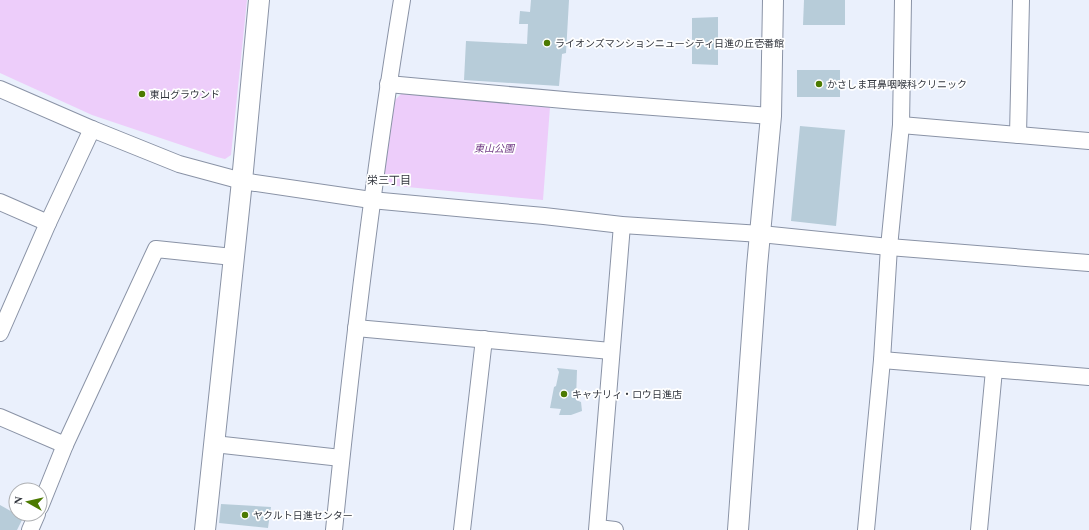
<svg xmlns="http://www.w3.org/2000/svg" width="1089" height="530" font-family="'Times New Roman','Noto Sans JP',serif">
<style>
.green{fill:#edcdfa}
.building{fill:#b7ccd9}
.lines{fill:none;stroke-linecap:round;stroke-linejoin:round}
.minor-casing{stroke:#8a93a6;stroke-width:18}
.tertiary-casing{stroke:#8a93a6;stroke-width:22}
.minor{stroke:#fff;stroke-width:16}
.tertiary{stroke:#fff;stroke-width:20}
.poi-dot{fill:#4c7a00;stroke:#fff;stroke-width:1.5}
.labels{text-anchor:middle;dominant-baseline:central;stroke-width:3.5;stroke-linejoin:round;paint-order:stroke}
.poi-label{font-size:10px;fill:#33373f;stroke:#fff;text-anchor:start}
.park-label{font-size:10px;font-style:italic;fill:#713b85;stroke:#fff}
.neighbourhood-label{font-size:11px;fill:#33373f;stroke:#fff}
</style>
<rect width="100%" height="100%" fill="#eaf0fc"/>
<g class="green">
<path d="M0 0H247L231 155 225 159 217 157 92 115 0 73Z"/>
<path d="M402 93 550 107 543 200 386 185 382 178 386 164 393 102Z"/>
</g>
<g class="building">
<path d="M531 0H569L566 53 562 54 559 86 464 80 466 41 527 44 528 24H519L520 11 530 12Z"/>
<path d="M804 0H845V25H803Z"/>
<path d="M718 17V65L692 64V18Z"/>
<rect x="797" y="70" width="43" height="27"/>
<path d="M800 126 845 130 836 226 791 221Z"/>
<path d="M557 368 577 370 576 400 581 402 582 411 571 415H559L561 409 550 408 554 387 556 386 559 372Z"/>
<path d="M221 504 271 507 268 528 219 523Z"/>
<path d="M0 505 23 518 17 530H0Z"/>
</g>
<g class="lines">
<g class="minor-casing">
<g id="minor">
<path d="M388 84 575 101 771 116"/>
<path d="M0 89 92 129 179 164 242 181 371 200 544 216 622 225 761 234 889 247 1089 263"/>
<path d="M901 125 1089 141"/>
<path d="M1018 135 1021 0"/>
<path d="M0 202 48 223"/>
<path d="M356 328 611 351"/>
<path d="M0 333 48 223 92 129"/>
<path d="M882 360 1089 377"/>
<path d="M0 417 65 445"/>
<path d="M214 444 341 458"/>
<path d="M40 507 65 445 156 249 233 257"/>
<path d="M598 528 615 530"/>
<path d="M30 530 37 514"/>
<path d="M334 530C352 353 373 176 402 0"/>
<path d="M462 530 484 339"/>
<path d="M597 530 622 225"/>
<path d="M866 530 882 360 889 247 901 125 903 0"/>
<path d="M979 530 994 370"/>
</g>
</g>
<g class="tertiary-casing">
<g id="tertiary">
<path d="M205 530 242 181 259 0"/>
<path d="M738 530 757 266 771 116 773 0"/>
</g>
</g>
<use href="#minor" class="minor"/>
<use href="#tertiary" class="tertiary"/>
</g>
<g class="poi-dot">
<circle cx="547" cy="43" r="4"/>
<circle cx="819" cy="84" r="4"/>
<circle cx="142" cy="94" r="4"/>
<circle cx="564" cy="394" r="4"/>
<circle cx="245" cy="515" r="4"/>
</g>
<g class="labels">
<g class="poi-label">
<text x="555" y="43">ライオンズマンションニューシティ日進の丘壱番館</text>
<text x="827" y="84">かさしま耳鼻咽喉科クリニック</text>
<text x="150" y="94">東山グラウンド</text>
<text x="572" y="394">キャナリィ・ロウ日進店</text>
<text x="253" y="515">ヤクルト日進センター</text>
</g>
<g class="park-label">
<text x="494" y="148">東山公園</text>
</g>
<g class="neighbourhood-label">
<text x="389" y="180">栄三丁目</text>
</g>
</g>
<g transform="translate(28 502) rotate(278)"><circle r="19" fill="#ffffff" stroke="#adafb2"/>
<path d="M0-3L7 15L0 10L-7 15Z" fill="#4c7a00"/>
<text y="-6" font-size="11" font-weight="bold" text-anchor="middle" fill="#33373f">N</text>
</g>
</svg>
